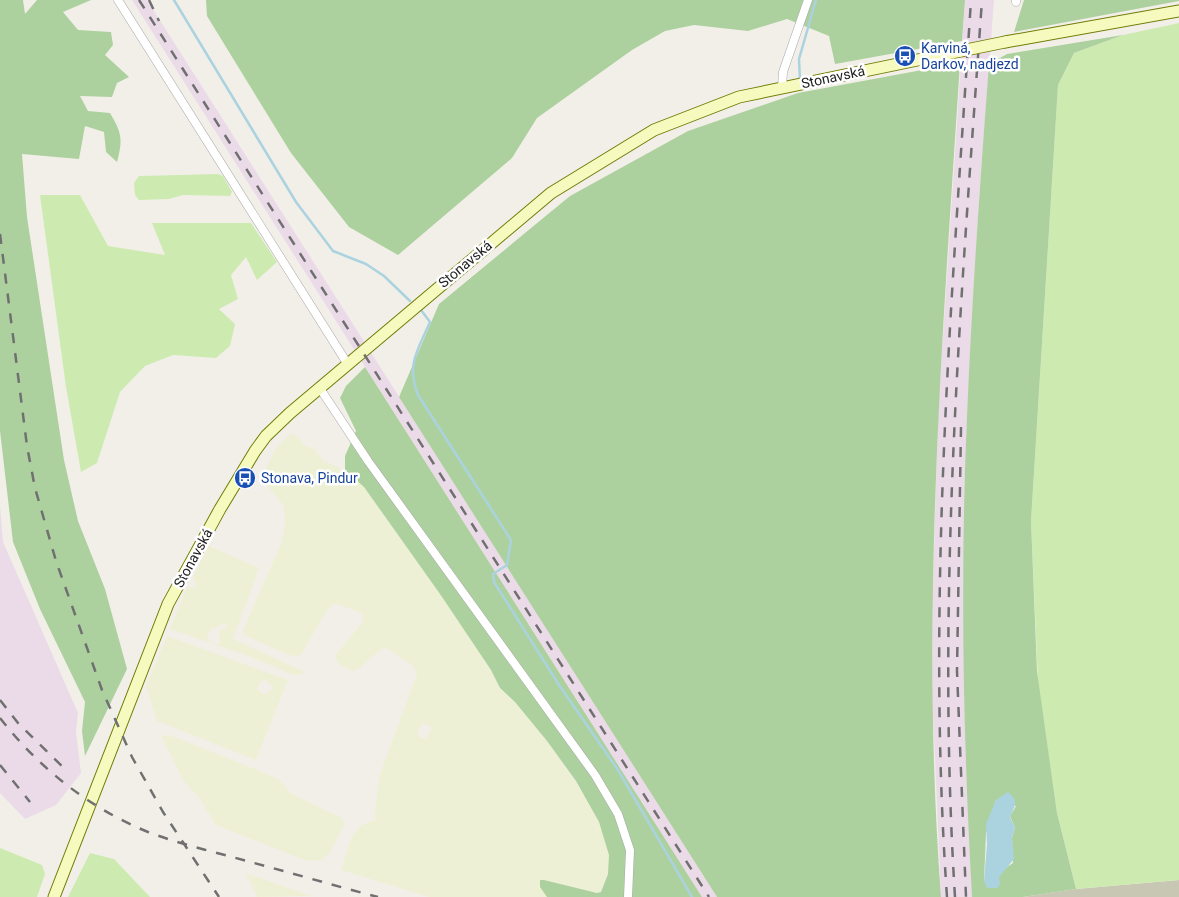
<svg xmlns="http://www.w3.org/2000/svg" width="1179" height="897" font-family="Roboto,sans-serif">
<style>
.industrial{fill:#ebdbe8}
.construction{fill:#c7c7b4}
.farmland{fill:#eef0d5;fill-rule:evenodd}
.grass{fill:#cdebb0}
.forest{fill:#add19e;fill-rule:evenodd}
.water{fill:#aad3df}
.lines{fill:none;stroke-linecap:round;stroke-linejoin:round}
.stream{stroke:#aad3df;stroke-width:2.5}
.street-casing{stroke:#a9a9a9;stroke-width:9}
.secondary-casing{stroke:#707d05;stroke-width:13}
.street{stroke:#fff;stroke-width:8}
.secondary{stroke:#f7fabf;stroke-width:11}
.rail{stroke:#707070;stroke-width:2.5;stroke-dasharray:10 10;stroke-linecap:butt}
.secondary-bridge-casing{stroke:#707d05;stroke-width:13;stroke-linecap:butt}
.secondary-bridge{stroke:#f7fabf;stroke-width:11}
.labels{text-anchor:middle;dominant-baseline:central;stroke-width:5;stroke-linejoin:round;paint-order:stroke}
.transit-label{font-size:14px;fill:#164399;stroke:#fff;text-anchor:start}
.street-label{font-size:14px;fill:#222;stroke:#fff}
</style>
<rect width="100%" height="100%" fill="#f2efe9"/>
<g class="industrial">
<path d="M132 0H147L717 897H702Z"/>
<path d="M965 0H994L979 200 967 417 963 588 965 711 972 897H941L933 712V589L938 413Z"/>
<path d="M0 505 3 542 78 713 76 732 81 773 56 805 25 819 0 793Z"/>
</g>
<path class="construction" d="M1179 880V897H1023L1076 889Z"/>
<g class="farmland">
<path d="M291 433 299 438 304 445 315 449 324 461 345 470 364 487 440 594 491 670 500 688 515 702 547 741 576 782 599 822 609 855 608 874 601 892 597 893 541 880 540 886 547 897H429L341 870 352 836 360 826 376 819 374 816 380 774 417 674 412 665 386 648 381 649 361 667 353 671 342 666 336 660V655L364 620 361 613 337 604 332 605 325 613 301 655 291 656 244 635 243 630 281 544 285 527 284 506 266 484 264 477 265 470 276 448ZM423 723 432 728 426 739 418 736V730Z"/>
<path d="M209 546 259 568 233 639 303 671V674L293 675 251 657 170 629 187 587H197L193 576ZM221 623 227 625 226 628 219 630 220 643 217 644 209 641 207 637 212 628 219 627Z"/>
<path d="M167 636 288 680 256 760 157 721 146 686ZM266 680 273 688 265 695 257 689 260 682Z"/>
<path d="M163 735 175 737 272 776 279 780 292 794 342 818 345 823 330 853 320 861 304 860 216 825 199 798 183 780 161 736Z"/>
<path d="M246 874H248L312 896 257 897Z"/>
</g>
<g class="grass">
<path d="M1179 23V880L1076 889 1057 813 1038 681 1031 521 1058 85 1074 53 1123 35Z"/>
<path d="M218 174 223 176 232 192 230 196 183 195 169 199 139 200 135 195 134 183 139 176Z"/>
<path d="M40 195H80L108 246 165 255 152 223H251L277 262 257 280 246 257 231 275 238 299 219 309 235 324 230 346 216 358 173 355 145 366 120 392 97 463 81 472 66 387Z"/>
<path d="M0 848 42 865 45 874 37 897H0Z"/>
<path d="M90 853 114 859 150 897H68Z"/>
</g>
<g class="forest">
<path d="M0 0H23L25 14 37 0H91L63 12 78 30 111 32 113 45 105 55 129 77 117 83 112 97 80 96 88 111 110 113C122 133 123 140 117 162L106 152 104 132 85 126 79 159 22 154 27 217 64 460 78 521 105 589 127 669 85 756 82 731 85 702 40 609 13 542 0 431Z"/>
<path d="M206 0H965L962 41 835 64 829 36 787 19 748 31 694 25 665 31 632 50 537 118 512 158 398 255 349 227 291 153 207 16Z"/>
<path d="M1024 0H1179V1L1014 32Z"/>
<path d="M1123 35 1074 53 1058 85 1031 521 1037 671 1057 813 1076 889 1023 897H972C963 737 960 576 967 416 972 298 980 181 989 64L1007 54ZM996 800 1016 806 1010 816 1015 828 1012 838 1013 863 1004 869 998 878 984 881 986 833Z"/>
<path d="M960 63C942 340 920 619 941 897H717L399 397 439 304 570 196 688 131 798 93Z"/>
<path d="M365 367 702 897H547L540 887V880H544L597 893 601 892 608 874 609 855 599 822 576 781 547 741 515 702 500 688 491 670 440 594 364 487 345 470V456L356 431 340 398 346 386Z"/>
</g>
<path class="water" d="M1008 792C1019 801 1015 805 1010 817L1015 828 1012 838 1014 859 999 877 1000 884 997 888H987L984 881 987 844 986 824 996 800Z"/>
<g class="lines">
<g class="stream">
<path d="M174 0 296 202 333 251 366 264 384 276 410 301"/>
<path d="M800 81 799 59 816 0"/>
<path d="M421 310 430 322C418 350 406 364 418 395L511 540 507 565 493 574 494 582 559 685 618 770 692 897"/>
</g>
<g class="street-casing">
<g id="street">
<path d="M118 0 347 363"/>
<path d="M1016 2V0"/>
<path d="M782 88 783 72 808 0"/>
<path d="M319 387 368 461 595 775 618 814 630 850 628 897"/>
</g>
</g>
<g class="secondary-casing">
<g id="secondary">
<path d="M1005 42 1179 11"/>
<path d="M54 897 168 604 220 509 255 451 266 436 290 413 551 193 654 130 739 97 961 51"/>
</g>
</g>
<use href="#street" class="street"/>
<use href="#secondary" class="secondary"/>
<g class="rail">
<path d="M139 0 709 897"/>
<path d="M149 0 159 21"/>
<path d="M0 234 27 446 35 488 56 561 102 690 132 757 163 812 219 897"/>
<path d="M961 427 957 671 966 897"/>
<path d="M0 700 18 723 68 772"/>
<path d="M0 718C39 768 89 808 148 832 182 845 219 853 254 863 295 874 336 886 378 897"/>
<path d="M0 765 30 802"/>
<path d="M947 897C926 597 952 299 971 0"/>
<path d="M955 897C936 597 961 299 982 0"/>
</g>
<g class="secondary-bridge-casing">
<path id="secondary-bridge" d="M961 51 1005 42"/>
</g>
<use href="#secondary-bridge" class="secondary-bridge"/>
</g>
<defs>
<g id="bus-disc" transform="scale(1.125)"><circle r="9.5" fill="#1a4fb4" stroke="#fff"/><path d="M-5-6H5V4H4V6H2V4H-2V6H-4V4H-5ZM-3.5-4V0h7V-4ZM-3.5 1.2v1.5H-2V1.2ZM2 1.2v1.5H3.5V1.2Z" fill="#fff"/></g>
</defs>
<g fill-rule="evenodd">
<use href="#bus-disc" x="905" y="56"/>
<use href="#bus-disc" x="245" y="478"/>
</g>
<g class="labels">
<g class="transit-label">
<text x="921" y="48">Karviná,<tspan x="921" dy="16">Darkov, nadjezd</tspan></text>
<text x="261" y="478">Stonava, Pindur</text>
</g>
<g class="street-label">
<text transform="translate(833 77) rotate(-12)">Stonavská</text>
<text transform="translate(465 264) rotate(-40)">Stonavská</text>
<text transform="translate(193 558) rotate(-61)">Stonavská</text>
</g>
</g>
</svg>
